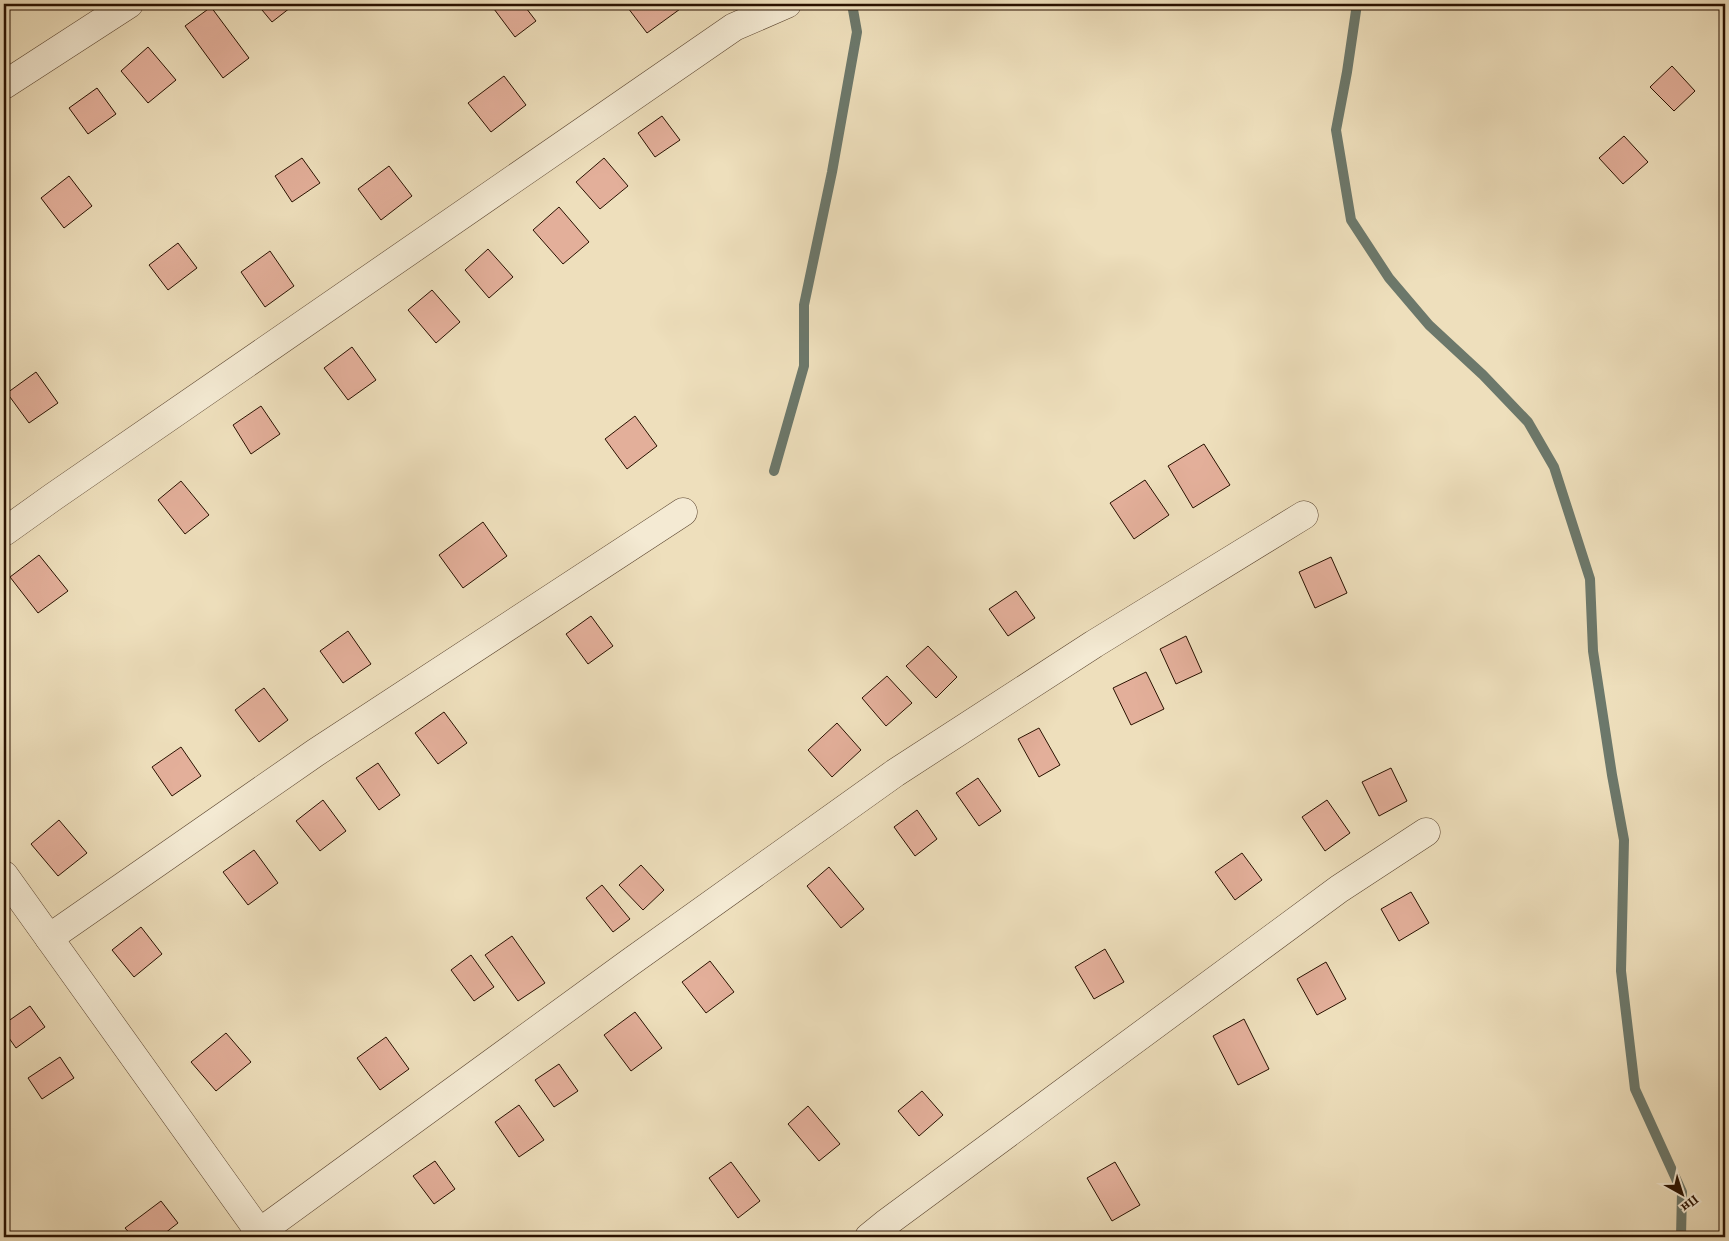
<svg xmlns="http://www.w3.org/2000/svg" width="1729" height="1241" font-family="'Gentium Book Plus',serif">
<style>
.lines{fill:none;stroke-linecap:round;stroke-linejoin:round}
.stream{stroke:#6c786b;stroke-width:10}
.building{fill:#e3af9a;stroke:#291100}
.minor-casing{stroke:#5a442f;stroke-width:29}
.minor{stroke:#f4ead3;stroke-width:28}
</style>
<rect width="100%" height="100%" fill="#eedfbc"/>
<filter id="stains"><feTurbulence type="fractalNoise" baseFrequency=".004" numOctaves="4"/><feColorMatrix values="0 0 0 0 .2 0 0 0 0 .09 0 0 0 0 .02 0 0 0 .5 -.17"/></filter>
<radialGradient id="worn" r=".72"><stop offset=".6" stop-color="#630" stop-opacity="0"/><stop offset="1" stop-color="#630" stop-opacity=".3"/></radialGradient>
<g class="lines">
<g class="stream">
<path d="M1357 4 1347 72 1336 130 1351 220 1389 278 1429 325 1483 375 1528 422 1554 467 1590 579 1593 651 1612 775 1624 840 1621 971 1635 1089 1682 1192 1681 1237"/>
<path d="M774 471 804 366V305L832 172 857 32 852 4"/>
</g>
</g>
<g class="building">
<path d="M257 4H295L272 22Z"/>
<path d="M493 4H523L536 21 515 37 491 5Z"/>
<path d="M625 4H687L647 33Z"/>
<path d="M211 7 249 58 223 78 185 26Z"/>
<path d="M148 47 176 80 148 103 121 71Z"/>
<path d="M1672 66 1695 91 1674 111 1650 87Z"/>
<path d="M504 76 526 105 491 132 468 103Z"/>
<path d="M97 88 116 114 88 134 69 108Z"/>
<path d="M662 116 680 140 655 157 638 133Z"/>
<path d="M1624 136 1648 162 1623 184 1599 158Z"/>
<path d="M302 158 320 183 292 202 275 176Z"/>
<path d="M604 158 628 186 600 209 576 182Z"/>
<path d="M389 166 412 196 381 220 358 189Z"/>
<path d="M69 176 92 206 64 228 41 198Z"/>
<path d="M559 207 589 242 563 264 533 230Z"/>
<path d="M178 243 197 268 168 290 149 265Z"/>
<path d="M488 249 513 277 489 298 465 270Z"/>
<path d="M270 251 294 286 265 307 241 272Z"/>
<path d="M432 290 460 322 436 343 408 310Z"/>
<path d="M352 347 376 380 348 400 324 368Z"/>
<path d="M36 372 58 403 29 423 7 393Z"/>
<path d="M261 406 280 434 251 454 233 425Z"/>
<path d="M635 416 657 446 627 469 605 439Z"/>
<path d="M1204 444 1230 485 1193 508 1168 466Z"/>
<path d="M1145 480 1169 515 1134 539 1110 503Z"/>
<path d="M181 481 209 515 185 534 158 500Z"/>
<path d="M483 522 507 556 463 588 439 555Z"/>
<path d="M39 555 68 591 38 613 10 577Z"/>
<path d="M1331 557 1347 593 1315 608 1299 572Z"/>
<path d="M1016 591 1035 618 1008 636 989 609Z"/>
<path d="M591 616 613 646 588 664 566 634Z"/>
<path d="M348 631 371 664 343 683 320 651Z"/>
<path d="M1186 636 1202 672 1176 684 1160 649Z"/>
<path d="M928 646 957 677 936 698 906 666Z"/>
<path d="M1146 672 1164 709 1131 725 1113 688Z"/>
<path d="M887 676 912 703 886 726 862 698Z"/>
<path d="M264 688 288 720 259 742 235 710Z"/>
<path d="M444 712 467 743 438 764 415 733Z"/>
<path d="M837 723 861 750 832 777 808 750Z"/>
<path d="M1039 728 1060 765 1039 777 1018 739Z"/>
<path d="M181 747 201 776 172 796 152 767Z"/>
<path d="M378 763 400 795 379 810 356 778Z"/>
<path d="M1391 768 1407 801 1379 816 1362 782Z"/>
<path d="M978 778 1001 811 979 826 956 793Z"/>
<path d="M323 800 346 831 320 851 296 821Z"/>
<path d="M1327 800 1350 833 1325 851 1302 817Z"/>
<path d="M917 810 937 839 915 856 894 827Z"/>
<path d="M59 820 87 853 58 876 31 844Z"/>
<path d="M254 850 278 883 248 905 223 872Z"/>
<path d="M1242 853 1262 880 1235 900 1215 872Z"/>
<path d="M641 865 664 890 643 910 619 885Z"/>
<path d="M829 867 864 909 841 928 807 886Z"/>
<path d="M602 885 630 919 613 932 586 898Z"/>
<path d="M1411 892 1429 923 1399 941 1381 909Z"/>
<path d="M141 927 162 954 134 977 112 950Z"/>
<path d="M512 936 545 983 518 1001 485 955Z"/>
<path d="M1105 949 1124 982 1094 999 1075 967Z"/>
<path d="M471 955 494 987 474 1001 451 970Z"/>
<path d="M710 961 734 992 706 1013 682 982Z"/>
<path d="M1326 962 1346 999 1317 1015 1297 979Z"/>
<path d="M30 1006 45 1027 16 1048 4 1031V1024Z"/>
<path d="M635 1012 662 1048 631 1071 604 1035Z"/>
<path d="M1244 1019 1269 1069 1238 1085 1213 1036Z"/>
<path d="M226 1033 251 1062 216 1091 191 1062Z"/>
<path d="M386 1037 409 1069 380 1090 357 1058Z"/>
<path d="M60 1057 74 1078 42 1099 28 1078Z"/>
<path d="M559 1064 578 1091 554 1107 535 1080Z"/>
<path d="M922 1091 943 1115 919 1136 898 1111Z"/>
<path d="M519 1105 544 1140 519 1157 495 1122Z"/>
<path d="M808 1106 840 1144 819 1161 788 1124Z"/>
<path d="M435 1161 455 1189 434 1204 413 1176Z"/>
<path d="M731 1162 760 1201 738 1218 709 1178Z"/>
<path d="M1115 1162 1140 1205 1112 1221 1087 1178Z"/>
<path d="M161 1201 178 1223 160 1237H133L125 1228Z"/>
</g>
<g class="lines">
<g class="minor-casing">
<g id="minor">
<path d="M4 85 129 4"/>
<path d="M4 532 53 497 734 27 787 4"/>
<path d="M4 875 260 1233"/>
<path d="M49 938 315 753 683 512"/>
<path d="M253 1237 629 963 895 773 1094 644 1304 515"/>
<path d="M869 1237 885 1224 1339 889 1426 832"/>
</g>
</g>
<use href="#minor" class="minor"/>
</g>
<rect width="1729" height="1241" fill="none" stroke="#eedfbc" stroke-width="20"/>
<rect x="5" y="5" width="1719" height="1231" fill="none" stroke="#291100" stroke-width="2.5"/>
<rect x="10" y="10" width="1709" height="1221" fill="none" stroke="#291100"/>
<g transform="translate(1682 1194) rotate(141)" stroke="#f4ead3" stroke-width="4" paint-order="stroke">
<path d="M0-4L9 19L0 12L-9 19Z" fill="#291100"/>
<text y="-8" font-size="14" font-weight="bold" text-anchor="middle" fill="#291100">Пн</text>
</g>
<rect width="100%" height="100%" filter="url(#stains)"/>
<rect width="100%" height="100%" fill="url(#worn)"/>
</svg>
